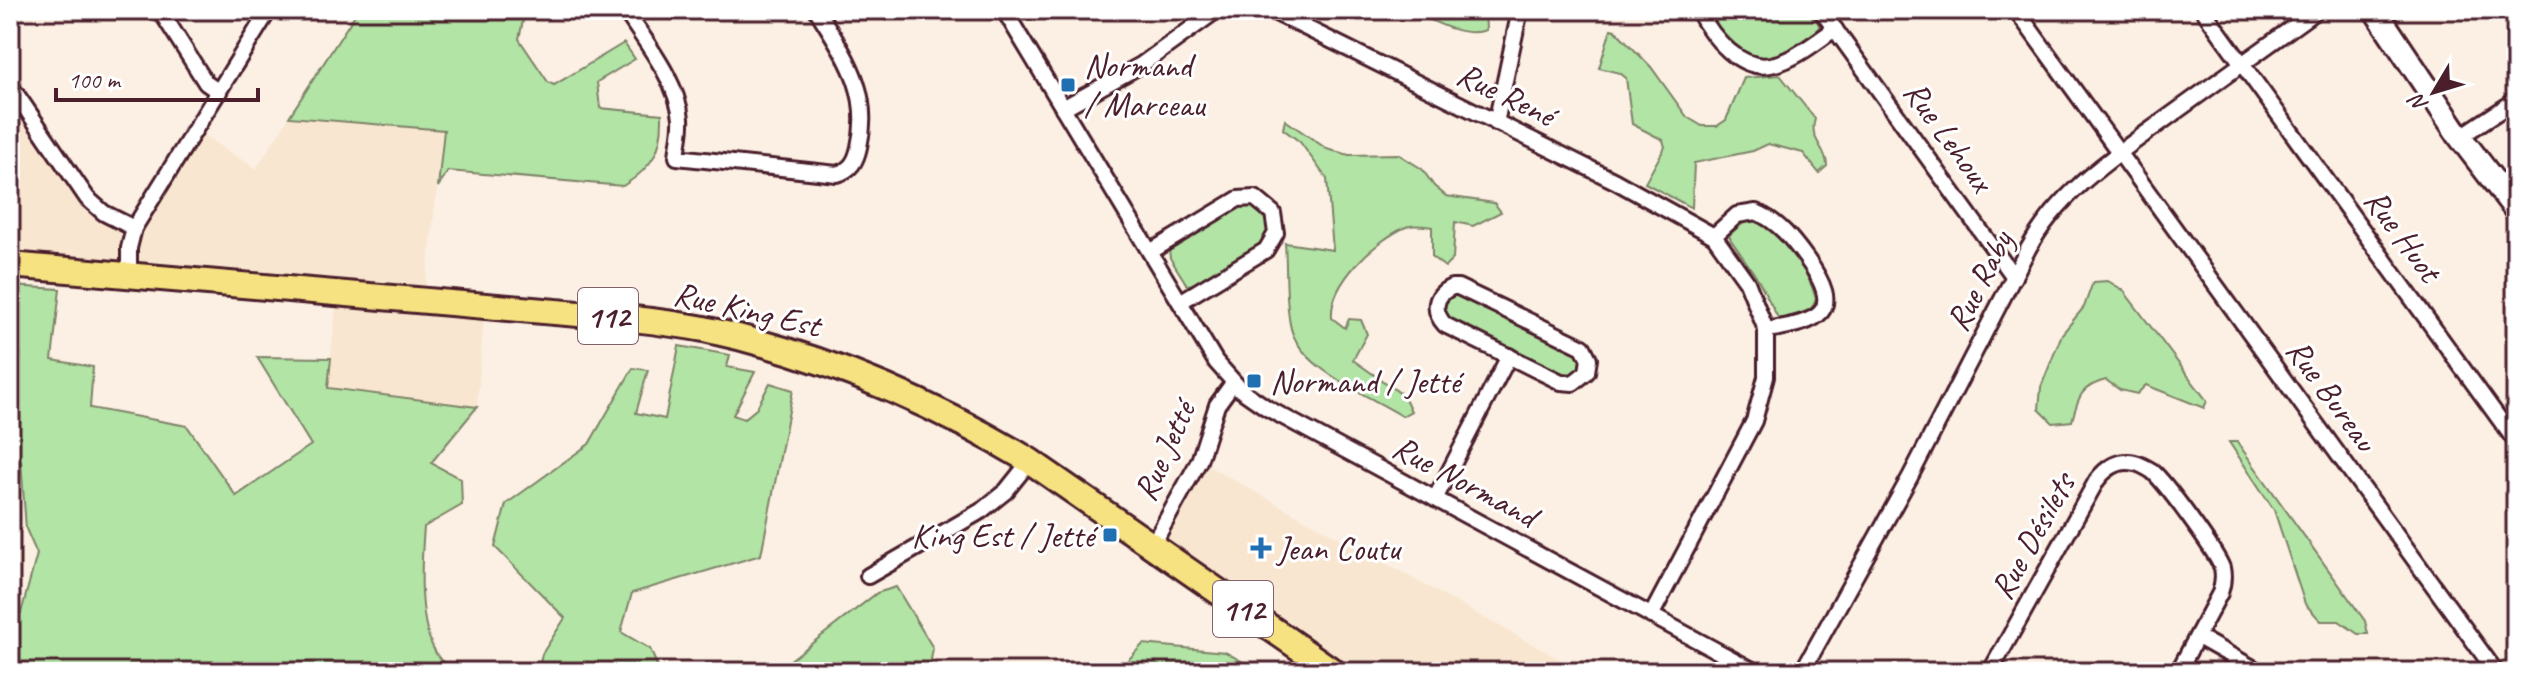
<svg xmlns="http://www.w3.org/2000/svg" width="2526" height="682" font-family="Caveat,sans-serif">
<style>
.built{fill:#f8e6d0}
.green{fill:#b1e4a5;stroke:#7e8268;stroke-width:2}
.lines{fill:none;stroke-linecap:round;stroke-linejoin:round}
.street-casing{stroke:#4a1f2b;stroke-width:20}
.secondary-casing{stroke:#4a1f2b;stroke-width:28}
.primary-casing{stroke:#4a1f2b;stroke-width:30}
.street{stroke:#fff;stroke-width:14}
.secondary{stroke:#fff;stroke-width:22}
.primary{stroke:#f6e281;stroke-width:24}
.poi-dot{fill:#1f6fb2;stroke:#fff;stroke-width:3}
.labels{text-anchor:middle;dominant-baseline:central;stroke-width:6;stroke-linejoin:round;paint-order:stroke}
.shield{fill:#fff;stroke:#80626b;stroke-width:2}
.shield-label{font-size:32px;font-weight:bold;fill:#4a1f2b}
.poi-label{font-size:34px;fill:#4a1f2b;stroke:#fff;text-anchor:start}
.street-label{font-size:34px;fill:#4a1f2b;stroke:#fff}
</style>
<rect width="100%" height="100%" fill="#fbf0e3"/>
<filter id="ink" filterUnits="userSpaceOnUse"><feTurbulence type="fractalNoise" baseFrequency=".0125" numOctaves="2"/><feDisplacementMap in="SourceGraphic" scale="16" xChannelSelector="R" yChannelSelector="G"/><feConvolveMatrix kernelMatrix="1 2 1 2 8 2 1 2 1" color-interpolation-filters="sRGB"/></filter>
<g filter="url(#ink)">
<g class="built">
<path d="M16 95 76 185 134 228 195 130 256 169 289 117 444 130 424 300 485 304 477 407 328 388 337 294 10 265V99Z"/>
<path d="M10 460H20V610L10 609Z"/>
<path d="M1199 461 1583 672H1334L1152 546Z"/>
</g>
<g class="green">
<path d="M358 10H533L524 16 519 39 548 82 554 85 624 43 635 59 597 82 600 108 662 114C663 150 653 167 623 186L448 171 438 187 444 130 289 117Z"/>
<path d="M1410 10H1485L1486 30C1463 39 1431 20 1410 10Z"/>
<path d="M1704 10H1811L1820 27C1814 37 1805 41 1796 48 1752 77 1728 43 1704 10Z"/>
<path d="M1611 29 1615 30 1651 67 1687 117 1702 126H1717L1726 120 1744 78 1780 75 1815 119C1808 140 1827 147 1827 166L1819 173 1803 153 1768 144 1753 151 1694 163 1692 208 1645 183 1665 147 1663 140 1632 124 1626 78 1620 73 1599 68Z"/>
<path d="M1285 120 1327 149 1349 155 1398 154 1422 169 1434 186 1446 196 1494 203 1501 212 1473 226 1455 222 1453 259 1445 267 1432 257V227C1424 226 1413 224 1406 227 1376 240 1329 283 1332 318L1345 328 1349 319 1361 320 1367 334 1353 360 1404 396 1411 411 1402 416C1367 394 1297 368 1290 324 1285 297 1287 269 1285 243L1333 250 1327 179 1300 142 1283 129Z"/>
<path d="M1245 204C1256 204 1260 208 1266 216 1272 225 1270 237 1262 245 1251 255 1211 275 1196 284L1187 285 1170 258 1169 250Z"/>
<path d="M1747 220C1780 224 1808 270 1816 299 1812 314 1793 322 1778 318L1758 279 1731 240 1729 235Z"/>
<path d="M2108 281 2123 290 2207 401 2204 408 2146 385 2137 394 2120 390 2106 380C2081 386 2078 397 2072 421L2053 423 2039 409 2041 387 2062 334 2084 307 2093 282Z"/>
<path d="M10 286 60 289 52 360 93 367 90 408 187 426 236 496 311 445 257 357 331 358 328 388 477 407 431 463 461 479 462 505 424 527C421 563 417 628 439 658 444 664 453 668 460 672H10V616L21 613 37 554 26 529 21 461 10 459V432H14L21 353 10 352Z"/>
<path d="M1457 294 1578 354 1582 366C1576 375 1573 378 1563 374L1449 318 1444 312C1443 302 1447 296 1457 294Z"/>
<path d="M679 346 730 355 727 367 755 372 733 415 744 419 756 409 770 383 793 390 761 555 632 593 621 632 650 649 660 672H538L542 654 565 618 495 547 506 504 589 444 633 368 648 370 636 413 665 419Z"/>
<path d="M2229 442H2237L2365 621 2368 634H2358L2339 621H2321L2305 604 2274 510Z"/>
<path d="M896 587 933 648 929 672H775L877 593Z"/>
<path d="M1143 644 1225 652 1261 672H1117Z"/>
</g>
<g class="lines">
<g class="street-casing">
<g id="street">
<path d="M160 10 206 83 219 92"/>
<path d="M625 10C645 42 677 80 681 118 682 131 678 144 677 157L837 174C851 170 856 161 859 147 872 91 845 56 817 10"/>
<path d="M1004 10 1216 362 1241 390 1267 408 1756 672"/>
<path d="M1270 10 1615 181 1714 236 1747 282 1766 330V377L1754 421 1651 616"/>
<path d="M1698 10C1712 37 1741 74 1775 64 1796 59 1817 41 1835 29"/>
<path d="M1821 10 2014 277"/>
<path d="M2016 10 2496 672"/>
<path d="M2203 10 2516 442"/>
<path d="M10 85 87 198 104 213 134 228"/>
<path d="M1063 108 1141 65 1217 10"/>
<path d="M1496 123 1520 10"/>
<path d="M2460 137 2516 100"/>
<path d="M1714 236 1737 215 1756 212C1778 221 1793 240 1806 258 1846 313 1820 322 1766 330"/>
<path d="M1150 252 1238 199 1255 198 1273 213 1276 233 1266 250 1180 302"/>
<path d="M129 275V248L134 228 269 10"/>
<path d="M1452 287H1458L1583 347 1589 359 1587 372 1573 383 1561 382 1445 325C1432 311 1434 295 1452 287Z"/>
<path d="M1435 499 1509 356"/>
<path d="M1152 546 1199 461 1217 405 1233 383"/>
<path d="M868 576 981 511 1006 491 1030 461"/>
<path d="M2198 637 2260 672"/>
<path d="M1802 672 1910 477 2028 249C2061 189 2118 154 2171 115 2220 80 2268 45 2317 10"/>
<path d="M1990 672 2097 480C2106 468 2119 459 2135 463 2140 464 2147 468 2152 471 2165 482 2217 553 2222 568 2224 577 2223 584 2220 593L2178 672"/>
</g>
</g>
<g class="secondary-casing">
<path id="secondary" d="M2375 10 2460 137 2516 210"/>
</g>
<g class="primary-casing">
<path id="primary" d="M10 265 625 318C651 321 678 324 704 329 821 354 928 400 1030 461L1334 672"/>
</g>
<use href="#street" class="street"/>
<use href="#secondary" class="secondary"/>
<use href="#primary" class="primary"/>
</g>
</g>
<g class="poi-dot">
<rect x="1060" y="77" width="16" height="16" rx="4"/>
<rect x="1246" y="373" width="16" height="16" rx="4"/>
<rect x="1102" y="527" width="16" height="16" rx="4"/>
<path d="M1257 536h8v8h8v8h-8v8h-8v-8h-8v-8h8z"/>
</g>
<g class="labels">
<g class="shield">
<rect x="578" y="288" width="60" height="56" rx="6"/>
<rect x="1213" y="581" width="60" height="56" rx="6"/>
</g>
<g class="shield-label">
<text x="608" y="316">112</text>
<text x="1243" y="609">112</text>
</g>
<g class="poi-label">
<text x="1084" y="65">Normand<tspan x="1084" dy="39">/ Marceau</tspan></text>
<text x="1270" y="381">Normand / Jetté</text>
<text x="1094" y="535" text-anchor="end">King Est / Jetté</text>
<text x="1277" y="548">Jean Coutu</text>
</g>
<g class="street-label">
<text transform="translate(1506 94) rotate(26)">Rue René</text>
<text transform="translate(1949 136) rotate(54)">Rue Lehoux</text>
<text transform="translate(2403 235) rotate(54)">Rue Huot</text>
<text transform="translate(1979 281) rotate(-63)">Rue Raby</text>
<text transform="translate(747 309) rotate(13)">Rue King Est</text>
<text transform="translate(2332 395) rotate(54)">Rue Bureau</text>
<text transform="translate(1164 451) rotate(-66)">Rue Jetté</text>
<text transform="translate(1465 481) rotate(28)">Rue Normand</text>
<text transform="translate(2032 536) rotate(-61)">Rue Désilets</text>
</g>
</g>
<rect width="2526" height="682" fill="none" stroke="#fff" stroke-width="40"/>
<rect x="20" y="20" width="2486" height="642" fill="none" stroke="#4a1f2b" stroke-width="3" filter="url(#ink)"/>
<g transform="translate(2434 92) rotate(232)" stroke="#ffffff" stroke-width="6" paint-order="stroke">
<path d="M0-6L14 30L0 20L-14 30Z" fill="#4a1f2b"/>
<text y="-12" font-size="22" font-weight="bold" text-anchor="middle" fill="#4a1f2b">N</text>
</g>
<path d="M56 88v12h202v-12" fill="none" stroke="#4a1f2b" stroke-width="4"/>
<text x="68" y="88" font-size="24" fill="#4a1f2b" stroke="#ffffff" stroke-width="6" paint-order="stroke">100 m</text>
</svg>
